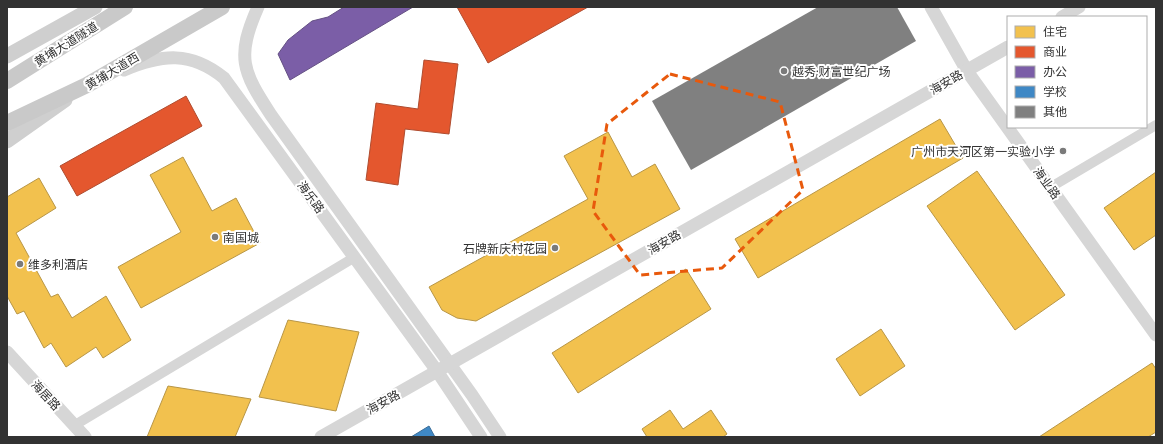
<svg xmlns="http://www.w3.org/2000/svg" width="1163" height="444" font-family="Poppins,'Noto Sans SC',sans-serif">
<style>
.homes{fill:#f2c14e;stroke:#b89646}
.shops{fill:#e4572e;stroke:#af4c2f}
.offices{fill:#7b5ea7;stroke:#655184}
.schools{fill:#3f88c5;stroke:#3b6e99}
.building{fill:#808080}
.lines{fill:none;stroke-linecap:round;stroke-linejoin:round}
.minor{stroke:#d6d6d6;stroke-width:10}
.tertiary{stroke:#d6d6d6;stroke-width:13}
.secondary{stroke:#cfcfcf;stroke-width:15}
.primary{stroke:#c9c9c9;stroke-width:16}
.marked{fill:none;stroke:#e8590c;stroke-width:3;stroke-dasharray:8 5;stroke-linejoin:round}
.poi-dot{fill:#7a7a7a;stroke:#fff;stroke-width:1.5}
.labels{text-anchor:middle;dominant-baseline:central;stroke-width:4;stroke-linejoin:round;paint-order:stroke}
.street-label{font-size:12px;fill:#323232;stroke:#fff}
.poi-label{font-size:12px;fill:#323232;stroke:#fff;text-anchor:start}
</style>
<rect width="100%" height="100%" fill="#fff"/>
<g class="homes">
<path d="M940 119 963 158 758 278 735 239Z"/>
<path d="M608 132 632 177 655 164 680 209 476 321 457 318 442 310 429 287 588 199 564 156Z"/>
<path d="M183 157 212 211 236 198 260 243 141 308 118 267 181 232 150 175Z"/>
<path d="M977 171 1065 295 1015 330 927 206Z"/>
<path d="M1156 172V235L1134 250 1104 208Z"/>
<path d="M39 178 56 208 16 233 51 297 58 294 72 318 106 296 131 340 103 358 96 347 66 367 51 343 44 348 24 311 17 314 7 296V197Z"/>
<path d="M686 269 711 309 578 393 552 353Z"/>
<path d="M288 320 359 332 336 411 259 397Z"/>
<path d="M881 329 905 366 860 396 836 359Z"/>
<path d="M1152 363 1156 369V432L1148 437H1039Z"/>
<path d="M168 386 251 399 235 437H147Z"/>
<path d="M670 410 683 429 711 410 727 434 723 437H647L642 429Z"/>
</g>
<g class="shops">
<path d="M457 7H588L488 63Z"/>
<path d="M424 60 458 64 449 134 405 129 398 185 366 180 376 103 418 109Z"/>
<path d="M186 96 202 126 77 196 60 166Z"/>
</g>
<path class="offices" d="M344 7H413L290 80 278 54 288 40 312 21 328 17Z"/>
<path class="schools" d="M429 426 435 437H411Z"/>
<path class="building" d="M818 7H897L916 41 691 170 652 101Z"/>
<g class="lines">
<g class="minor">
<path d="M1051 187 1156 125"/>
<path d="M75 425 355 257"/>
</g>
<g class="tertiary">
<path d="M258 7C236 57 242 71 271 115L472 395 500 437"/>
<path d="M931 7 967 71 1156 335"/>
<path d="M1062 17 1079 7"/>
<path d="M124 70C162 54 191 51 224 78L437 371 481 437"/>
<path d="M7 352 85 437"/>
<path d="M321 437 1008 47"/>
</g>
<g class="secondary">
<path d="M7 56 95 7"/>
<path d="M7 141 65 100"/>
</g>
<g class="primary">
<path d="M7 81 125 7"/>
<path d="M7 123 87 85 222 7"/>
</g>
</g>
<path class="marked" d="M670 74 780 102 803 190 722 268 640 275 593 211 607 124Z"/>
<g class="poi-dot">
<circle cx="784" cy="71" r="4"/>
<circle cx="1063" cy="151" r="4"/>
<circle cx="215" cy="237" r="4"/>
<circle cx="555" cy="248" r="4"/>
<circle cx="20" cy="264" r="4"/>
</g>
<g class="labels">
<g class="street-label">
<text transform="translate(66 44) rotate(-32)">黄埔大道隧道</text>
<text transform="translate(112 71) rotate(-31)">黄埔大道西</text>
<text transform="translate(946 82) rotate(-30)">海安路</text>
<text transform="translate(1047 183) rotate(54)">海业路</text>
<text transform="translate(311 197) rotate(54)">海乐路</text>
<text transform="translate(664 242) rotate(-30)">海安路</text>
<text transform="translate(46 395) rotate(47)">海居路</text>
<text transform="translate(383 402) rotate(-29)">海安路</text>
</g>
<g class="poi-label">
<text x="792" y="71">越秀·财富世纪广场</text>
<text x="1055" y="151" text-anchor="end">广州市天河区第一实验小学</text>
<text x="223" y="237">南国城</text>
<text x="547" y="248" text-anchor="end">石牌新庆村花园</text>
<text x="28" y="264">维多利酒店</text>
</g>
</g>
<rect width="1163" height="444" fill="none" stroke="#323232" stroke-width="16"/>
<rect x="1007" y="16" width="140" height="112" fill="#ffffff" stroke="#adadad"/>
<rect x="1015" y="26" width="20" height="12" fill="#f2c14e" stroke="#adadad"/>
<text x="1043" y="36" font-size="12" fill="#323232">住宅</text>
<rect x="1015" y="46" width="20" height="12" fill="#e4572e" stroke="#adadad"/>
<text x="1043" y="56" font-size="12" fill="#323232">商业</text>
<rect x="1015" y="66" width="20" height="12" fill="#7b5ea7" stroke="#adadad"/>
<text x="1043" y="76" font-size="12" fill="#323232">办公</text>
<rect x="1015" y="86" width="20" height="12" fill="#3f88c5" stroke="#adadad"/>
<text x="1043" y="96" font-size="12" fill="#323232">学校</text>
<rect x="1015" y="106" width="20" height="12" fill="#808080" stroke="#adadad"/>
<text x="1043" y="116" font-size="12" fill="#323232">其他</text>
</svg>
